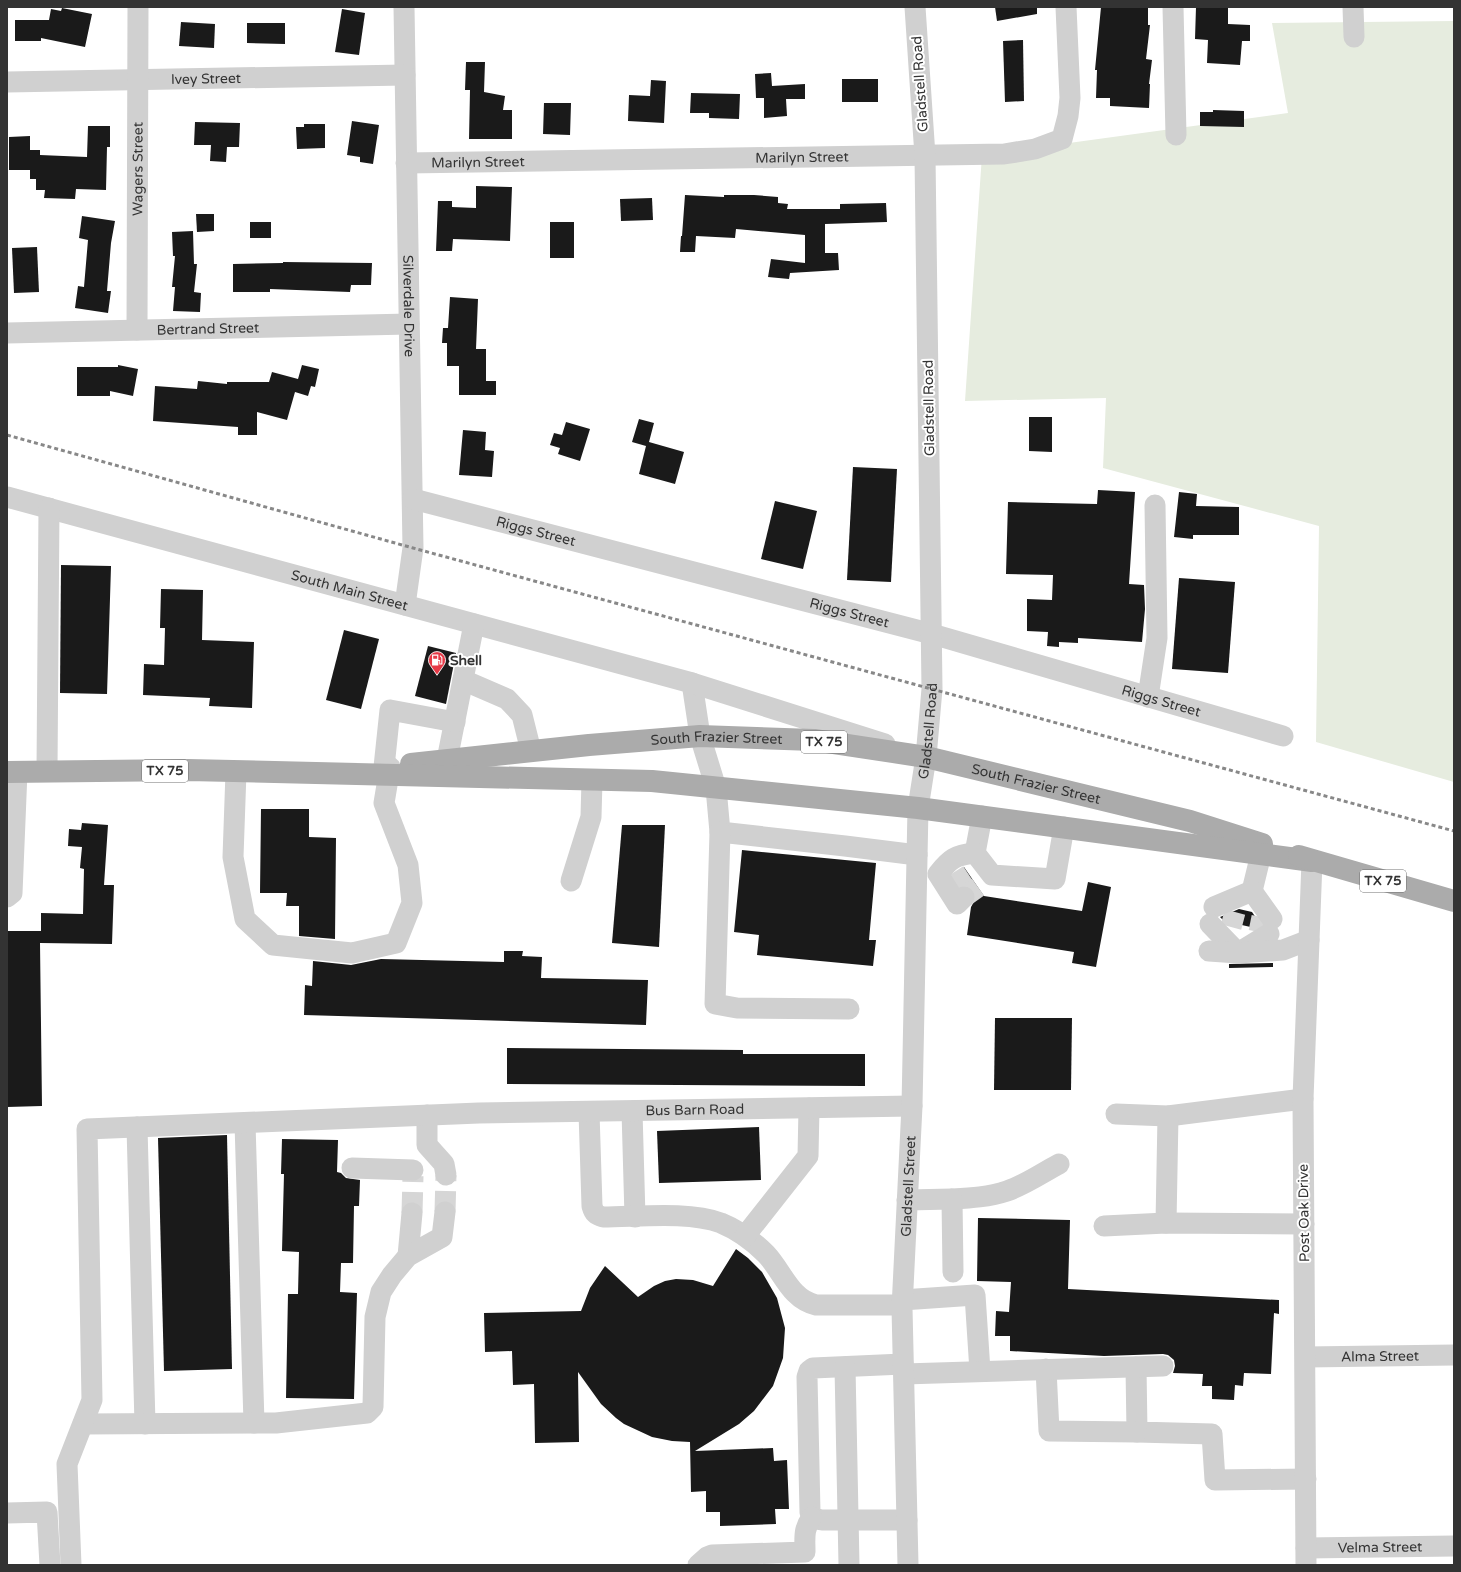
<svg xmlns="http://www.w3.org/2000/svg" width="1461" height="1572" font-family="'Varela Round',sans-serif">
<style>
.green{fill:#e6ecdf}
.building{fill:#1a1a1a}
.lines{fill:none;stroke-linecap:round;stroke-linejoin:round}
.minor-tunnel{stroke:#d6d6d6;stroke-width:21;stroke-dasharray:21 10;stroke-linecap:butt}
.minor{stroke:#d0d0d0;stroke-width:21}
.major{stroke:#ababab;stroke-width:22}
.rail{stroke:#888;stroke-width:3;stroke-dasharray:4 3;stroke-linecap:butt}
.labels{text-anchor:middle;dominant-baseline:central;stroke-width:4;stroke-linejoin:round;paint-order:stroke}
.shield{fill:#fff;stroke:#707070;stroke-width:1}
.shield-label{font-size:13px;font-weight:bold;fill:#333}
.street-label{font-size:14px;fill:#333;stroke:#fff}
.poi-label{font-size:14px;font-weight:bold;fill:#333;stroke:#fff;text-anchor:start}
</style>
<rect width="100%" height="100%" fill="#fff"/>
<path class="green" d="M1454 21V782L1316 742 1319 526 1103 468 1106 398 965 401 982 155 1288 113 1272 23Z"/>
<g class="building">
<path d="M995 7H1037V14L997 21Z"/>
<path d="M1101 7H1148V25H1150L1146 59 1152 60 1149 84H1150L1149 108 1110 106V98H1096L1097 70H1095Z"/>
<path d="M1196 7H1228V24L1250 25V41H1242L1240 65 1207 63 1208 40 1195 39Z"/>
<path d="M62 8 92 14 85 47 41 38V41H15V20H49L51 9 61 11Z"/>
<path d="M342 9 365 13 359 55 335 52Z"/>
<path d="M181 22 215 24 214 48 179 46Z"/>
<path d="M247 23H285V44L247 43Z"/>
<path d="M1023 40 1024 101 1005 102 1003 41Z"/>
<path d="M466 62H485L484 92 505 96 503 110H512V139H469L470 90H465Z"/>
<path d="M771 73 772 86 805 84V99H786L787 116 764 118V98H756L755 74Z"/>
<rect x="842" y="79" width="36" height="23"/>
<path d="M651 80 666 81 664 123 628 121 629 95 650 96Z"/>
<path d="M691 93 740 94 739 119 709 118V113H690Z"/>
<path d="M544 103H571L570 135 543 134Z"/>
<path d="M1213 110 1244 111V127L1200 126V112H1213Z"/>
<path d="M352 121 379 125 373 164 360 162V157L347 155Z"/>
<path d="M195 122 240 123 239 147H227L226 162 210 161 211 145H194Z"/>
<path d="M304 124H325V148L297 149 296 127H304Z"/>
<path d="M88 126H110V147H107L106 190 76 189 75 199 44 198 45 190H36V179H30V170H9V137L30 136V150H40V155L87 157Z"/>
<path d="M476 186 512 187 510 241 453 239 452 251H436L438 201H452V207L476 208Z"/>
<path d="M685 195 724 197V195H754L778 197V203L788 204 787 209H840V204L886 203 887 222 825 224V253H838L839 270 790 273 789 279 768 277 771 259 805 263V235L736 229 735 238 696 236 695 252H680L681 236H682Z"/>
<path d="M652 198 653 220 621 221 620 199Z"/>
<path d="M196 214H214V231L197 232Z"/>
<path d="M82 216 115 221 111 243 107 291H111L108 313 75 308 78 286 84 287 88 240 79 238Z"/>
<rect x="250" y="222" width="21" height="16"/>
<rect x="550" y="222" width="24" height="36"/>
<path d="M193 231 194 264H197L194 292 201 293 200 312 173 311 175 287H172L175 256H173L172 232Z"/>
<path d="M37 247 39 292 14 293 12 248Z"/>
<path d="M283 262 372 263 371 285H351L350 292 270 289V292H233V264L283 263Z"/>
<path d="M450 297 478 299 476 349H486V381H496V395H459V366H447V343H442L443 328H448Z"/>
<path d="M118 365 138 369 133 396 110 391V396H77V367H118Z"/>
<path d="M302 365 319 369 315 387 311 386 308 396 295 392 287 420 257 412V435H238V427L153 421 155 386 197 389 198 381 227 384V382H269L272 372 298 379Z"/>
<path d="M1029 417H1052V452L1029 451Z"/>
<path d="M639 419 654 423 649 442 684 452 675 484 639 474 646 446 632 442Z"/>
<path d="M566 422 590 429 580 461 558 454 560 448 550 445 554 433 562 435Z"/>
<path d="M463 430 486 432 485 450 494 451 492 477 459 475Z"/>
<path d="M853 467 897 469 891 582 847 580Z"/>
<path d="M1098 490 1135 492 1129 584 1144 585 1145 609 1142 642 1078 638V643L1059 642V647L1047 646 1048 632 1027 631V599L1052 600 1053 575 1006 574 1008 502 1097 504Z"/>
<path d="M1179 492 1197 494 1196 506 1239 507V535H1193V539L1174 537Z"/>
<path d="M775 501 817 511 803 569 761 559Z"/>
<path d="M61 565 111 566 107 694 60 693Z"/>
<path d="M1179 578 1235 582 1228 673 1172 669Z"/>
<path d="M161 589 203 590 202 640 254 642 252 708 209 706 210 698 143 695 144 664 164 665 165 628H160Z"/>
<path d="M344 630 379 639 361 709 326 700Z"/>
<path d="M428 646 456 653 446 704 415 696Z"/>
<path d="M261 809H309V837L336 838 335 939 299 936V906H286L287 893H260Z"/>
<path d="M82 823 108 825 104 885H114L112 944 40 943 42 1106 7 1107V931H41V913L83 914 84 869 80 868 82 847 68 846 69 829 81 830Z"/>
<path d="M622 825H665L659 947 612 943Z"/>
<path d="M742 850 876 863 869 940H876L873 966 757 955 759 935 734 932Z"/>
<path d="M964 867 984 896 1082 911 1088 882 1111 887 1096 967 1072 963 1074 952 967 935 971 907 975 900 976 894 973 889 967 886H960L953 875Z"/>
<path d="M1239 909 1252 912 1261 925 1255 928 1224 921 1220 917Z"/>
<path d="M504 951H523L522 956 542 957 541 978 648 980 646 1025 304 1015 305 985 312 986 313 961 351 965 381 959 504 962Z"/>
<path d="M1273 963V967L1229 968V964Z"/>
<path d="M995 1018H1072L1071 1090H994Z"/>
<path d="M507 1048 743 1050V1054H865V1086L507 1084Z"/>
<path d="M759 1127 761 1180 659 1183 657 1131Z"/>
<path d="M227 1135 232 1369 164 1371 158 1138Z"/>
<path d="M282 1139 338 1140 337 1172 341 1173 346 1178 360 1180 359 1206H354L353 1263H341L340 1292 357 1293 354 1399 286 1398 288 1294H298L299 1252 282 1251 284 1174H281Z"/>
<path d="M978 1218 1070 1220 1068 1289 1279 1300V1314L1274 1313 1271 1374 1244 1373 1243 1386 1235 1385 1234 1400 1212 1399V1386H1202L1203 1374 1173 1373 1175 1366 1174 1360 1168 1355 1163 1354 1104 1356 1010 1351V1336H995L996 1311 1009 1312 1011 1282 977 1281Z"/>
<path d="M736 1249 748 1258 762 1272 777 1298 785 1328 783 1358 773 1386 754 1411 739 1424 695 1451 773 1448 774 1461 787 1460 789 1509H775L776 1524 720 1526V1512H706V1491L691 1492 690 1442 672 1441 652 1437 624 1424 616 1418 601 1404 578 1372 579 1442 535 1443 534 1384 513 1385 512 1351 485 1352 484 1313 581 1311 590 1288 605 1266 638 1297 654 1286 665 1281 676 1279 693 1280 713 1286Z"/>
</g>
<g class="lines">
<g class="minor-tunnel">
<path d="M955 884 969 875"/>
<path d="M964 897 978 887"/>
<path d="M1231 927 1235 912"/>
<path d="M1259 932 1262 917"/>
<path d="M445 1212 446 1175"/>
<path d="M412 1213 413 1176"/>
</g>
<g class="minor">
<path id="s1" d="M404 7 413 548 405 605"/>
<path d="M1173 7 1176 135"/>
<path d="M1353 7 1354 37"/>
<path id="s2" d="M7 82 405 75"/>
<path id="s3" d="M406 163 1004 154 1035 149 1062 139 1068 116 1070 98 1066 7"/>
<path id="s4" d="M137 330 138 7"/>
<path id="s5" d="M7 333 409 324"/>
<path id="s6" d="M7 497 692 683 700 736 716 788 720 832 845 846 917 855"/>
<path id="s7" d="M413 499 932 634 1283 736"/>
<path d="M463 680 507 699 522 715 531 751"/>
<path d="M692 683 885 744"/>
<path d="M1148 697 1157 638 1155 505"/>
<path d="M447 760 474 624"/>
<path d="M384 767 390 710 455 722"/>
<path d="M47 771 49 508"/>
<path d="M236 772 233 857 245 919 273 945 352 953 396 943 412 903 408 865 384 803 390 767"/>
<path d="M982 816 975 853 992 875 1055 879 1064 827"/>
<path d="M720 832 715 1004 737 1008 849 1009"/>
<path d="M571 881 591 817 592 780"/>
<path d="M1252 891 1261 854"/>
<path d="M7 897 12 893 17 772"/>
<path d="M964 897 957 904 938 874C950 859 955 855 975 853"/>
<path d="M1214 907 1252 891 1272 919"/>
<path d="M1210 924 1238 953 1269 934"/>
<path d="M1209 951 1238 953 1283 950 1309 940"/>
<path d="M632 1111 635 1217"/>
<path d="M589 1112 592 1206C594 1213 596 1215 603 1217 638 1217 688 1211 721 1223 738 1230 754 1242 766 1254 783 1272 790 1299 816 1305H902"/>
<path d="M1116 1114 1168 1116 1303 1099"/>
<path d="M427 1115V1145L444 1164 446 1175"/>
<path d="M245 1123 254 1423"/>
<path d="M137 1127 145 1424"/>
<path d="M352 1168 413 1170"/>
<path d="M952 1199C970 1198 989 1197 1007 1191 1025 1185 1042 1173 1059 1164"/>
<path d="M907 1200 952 1199 953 1272"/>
<path d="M1166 1223 1168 1116"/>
<path d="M1104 1226 1166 1223 1304 1224"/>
<path d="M745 1236 808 1156 809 1108"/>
<path d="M408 1256 412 1213"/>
<path d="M902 1300 975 1295 980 1371"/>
<path id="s8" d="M1306 1357 1454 1355"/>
<path d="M903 1364 813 1368 809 1371 807 1377 810 1512C811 1518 816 1519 822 1520H907"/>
<path d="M845 1367 849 1565"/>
<path d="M1136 1367 1137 1432 1212 1434 1215 1480 1306 1479"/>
<path d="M1046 1369 1049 1431 1137 1432"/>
<path d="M904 1374 1163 1366"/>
<path d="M83 1424 276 1423 367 1413 373 1407 375 1317 381 1292 392 1275 408 1256 442 1237 445 1212"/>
<path d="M7 1513 47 1512 50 1565"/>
<path id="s9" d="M1306 1548 1454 1546"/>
<path id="s10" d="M71 1565 67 1464 92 1400 87 1129 479 1113 912 1106"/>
<path d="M698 1565 707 1557 712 1555 805 1552C805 1537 803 1530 812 1517"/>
<path id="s11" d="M908 1565 902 1308 912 1106 918 808 926 757 932 689 925 156 915 7"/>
<path d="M1306 1565 1303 1099 1312 861"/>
</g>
<g class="major">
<path id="s12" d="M411 764 589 745 700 736 814 740 926 757 1190 821 1262 844"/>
<path d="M7 772 188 770 652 781 918 808 1312 861"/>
<path d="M1299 856 1454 901"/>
</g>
<path class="rail" d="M7 435 413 548 1454 831"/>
</g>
<defs>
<g id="fuel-pin" transform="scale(0.9)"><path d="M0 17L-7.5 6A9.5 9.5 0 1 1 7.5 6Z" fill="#e63946" stroke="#fff"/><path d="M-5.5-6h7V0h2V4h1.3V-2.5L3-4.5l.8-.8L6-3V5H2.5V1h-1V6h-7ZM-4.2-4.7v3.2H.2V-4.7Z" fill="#fff"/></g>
</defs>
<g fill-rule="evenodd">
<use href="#fuel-pin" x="437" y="660"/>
</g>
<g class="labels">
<g class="shield">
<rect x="801" y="731" width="46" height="22" rx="3"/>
<rect x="142" y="760" width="46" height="22" rx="3"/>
<rect x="1360" y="870" width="46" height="22" rx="3"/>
</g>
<g class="shield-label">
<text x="824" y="742">TX 75</text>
<text x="165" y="771">TX 75</text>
<text x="1383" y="881">TX 75</text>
</g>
<g class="street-label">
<text stroke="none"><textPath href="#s2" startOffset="199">Ivey Street</textPath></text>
<text transform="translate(920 84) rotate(-94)">Gladstell Road</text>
<text stroke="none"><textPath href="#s3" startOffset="396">Marilyn Street</textPath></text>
<text stroke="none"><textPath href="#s3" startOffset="72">Marilyn Street</textPath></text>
<text stroke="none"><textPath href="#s4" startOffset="161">Wagers Street</textPath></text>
<text stroke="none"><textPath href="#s1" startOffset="299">Silverdale Drive</textPath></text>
<text stroke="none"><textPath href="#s5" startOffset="201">Bertrand Street</textPath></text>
<text transform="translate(929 408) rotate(-91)">Gladstell Road</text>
<text stroke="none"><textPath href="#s7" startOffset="127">Riggs Street</textPath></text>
<text stroke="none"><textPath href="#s6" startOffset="355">South Main Street</textPath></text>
<text stroke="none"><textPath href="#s7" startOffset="451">Riggs Street</textPath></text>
<text stroke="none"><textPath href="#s7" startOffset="775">Riggs Street</textPath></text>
<text stroke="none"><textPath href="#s11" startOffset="835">Gladstell Road</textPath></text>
<text stroke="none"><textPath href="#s12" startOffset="307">South Frazier Street</textPath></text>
<text stroke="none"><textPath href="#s12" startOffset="631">South Frazier Street</textPath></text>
<text stroke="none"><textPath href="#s10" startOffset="1049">Bus Barn Road</textPath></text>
<text stroke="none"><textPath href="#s11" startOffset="379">Gladstell Street</textPath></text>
<text transform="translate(1304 1213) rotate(-91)">Post Oak Drive</text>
<text stroke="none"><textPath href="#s8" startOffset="74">Alma Street</textPath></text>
<text stroke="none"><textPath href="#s9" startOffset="74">Velma Street</textPath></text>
</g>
<g class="poi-label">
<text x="450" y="660">Shell</text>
</g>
</g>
<rect width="1461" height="1572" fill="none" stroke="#333333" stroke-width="16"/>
</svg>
